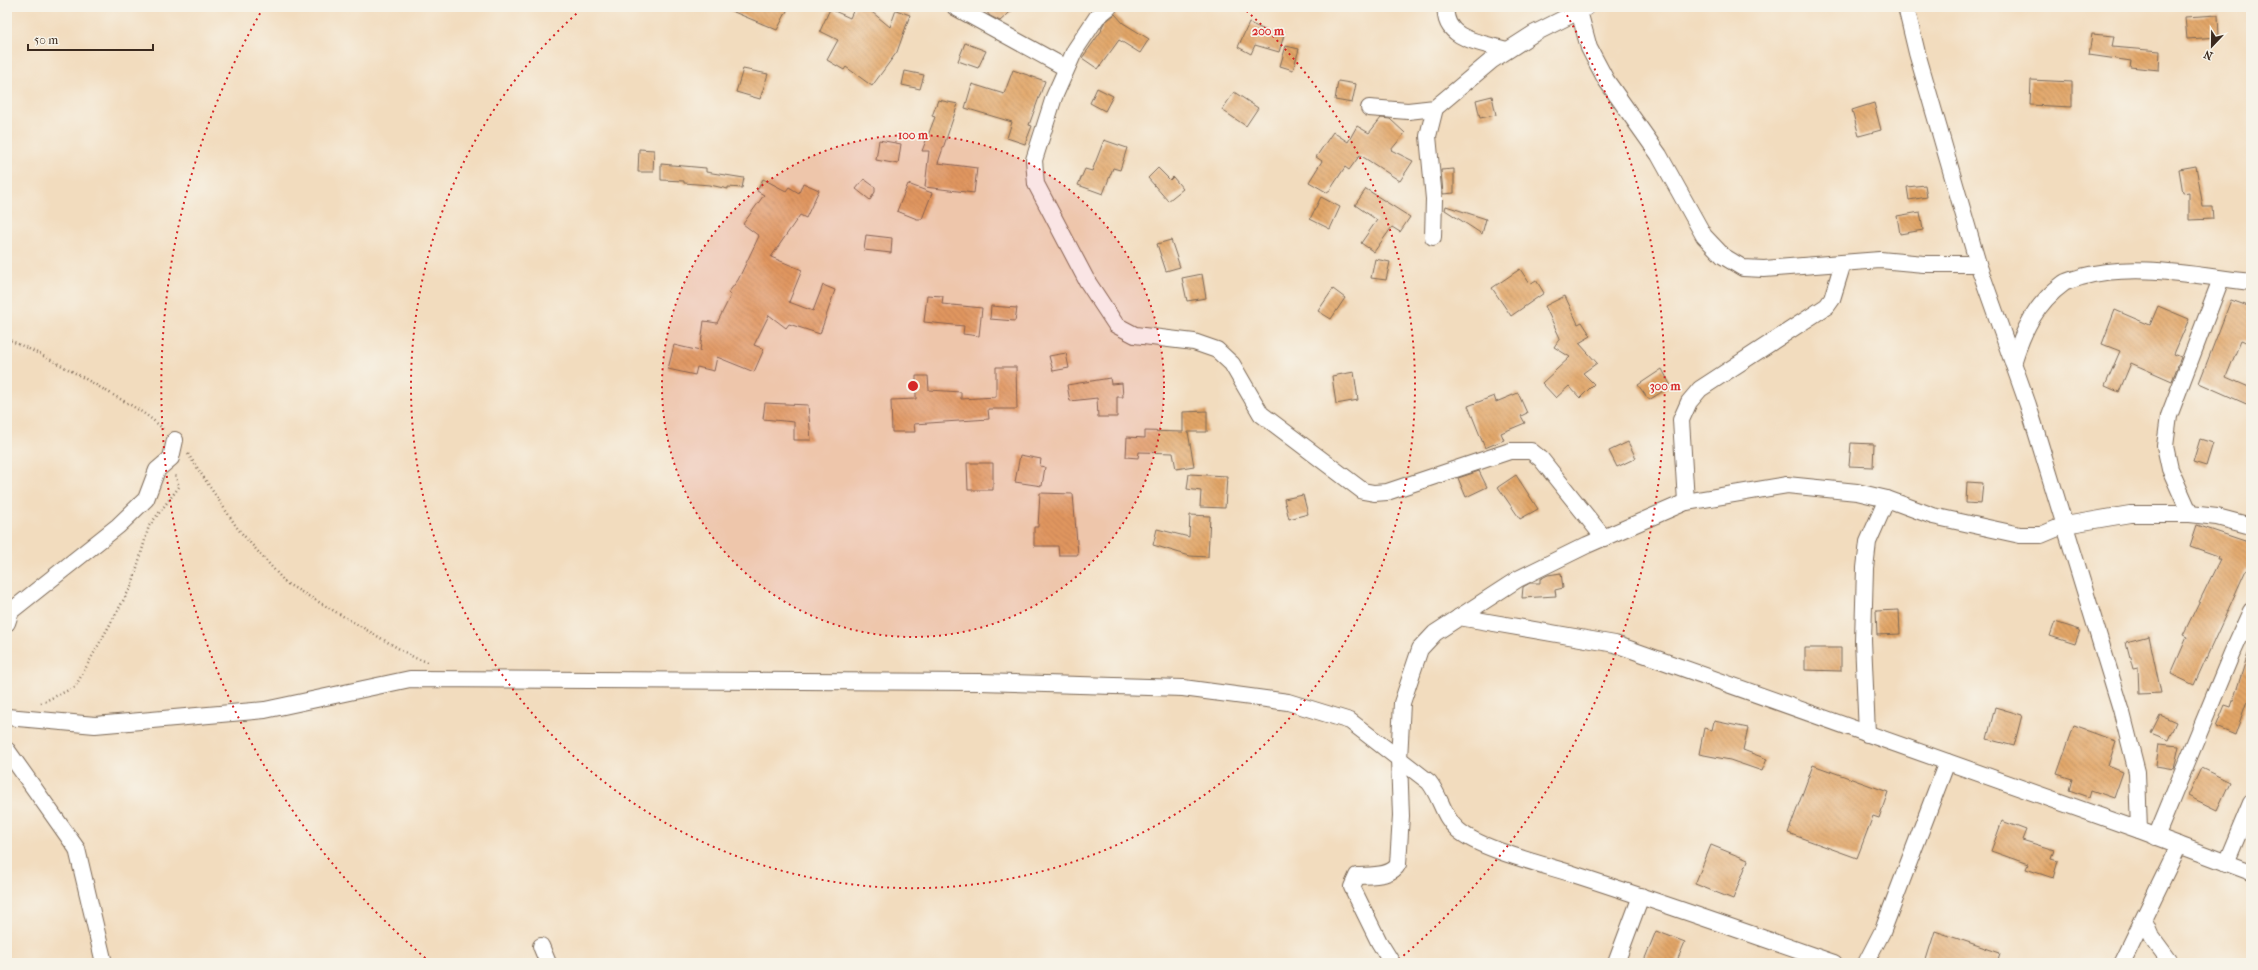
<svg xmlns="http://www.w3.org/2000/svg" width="2258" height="970" font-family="'IM FELL French Canon',serif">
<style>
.building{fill:url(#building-back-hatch)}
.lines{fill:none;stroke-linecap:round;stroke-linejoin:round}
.minor-casing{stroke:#7b6856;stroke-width:18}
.path{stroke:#7b6856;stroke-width:2.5;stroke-dasharray:1 3;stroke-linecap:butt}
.minor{stroke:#fff;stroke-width:16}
.ring{fill:none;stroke:#d62828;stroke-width:2;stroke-dasharray:2 4}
.centre{fill:#d62828;stroke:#f7f3e8;stroke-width:2}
.ring-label{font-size:12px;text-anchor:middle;font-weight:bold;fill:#d62828;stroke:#f7f3e8;stroke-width:3.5;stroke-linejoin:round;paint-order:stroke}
</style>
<defs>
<pattern id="building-back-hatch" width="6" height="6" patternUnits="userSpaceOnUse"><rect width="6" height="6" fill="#e2a667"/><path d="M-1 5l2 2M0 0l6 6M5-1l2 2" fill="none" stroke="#b88754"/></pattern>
</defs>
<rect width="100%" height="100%" fill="#f7f3e8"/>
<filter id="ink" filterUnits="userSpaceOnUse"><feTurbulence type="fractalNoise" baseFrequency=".025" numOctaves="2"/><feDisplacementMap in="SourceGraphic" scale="8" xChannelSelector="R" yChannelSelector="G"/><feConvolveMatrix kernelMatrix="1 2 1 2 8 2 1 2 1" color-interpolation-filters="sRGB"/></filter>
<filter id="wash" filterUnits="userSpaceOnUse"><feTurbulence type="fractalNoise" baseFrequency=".012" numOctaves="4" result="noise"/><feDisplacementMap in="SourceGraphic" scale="16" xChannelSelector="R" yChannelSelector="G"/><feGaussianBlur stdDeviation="0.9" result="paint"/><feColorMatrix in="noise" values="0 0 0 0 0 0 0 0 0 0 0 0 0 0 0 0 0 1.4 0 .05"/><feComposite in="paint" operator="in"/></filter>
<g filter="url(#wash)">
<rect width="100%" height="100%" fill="#f2dcbe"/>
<g id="blocks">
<g class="building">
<path d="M722 7H789L777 30Z"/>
<path d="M855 7H866L890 27 896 10 910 15 897 52 872 86 846 67 844 70 827 60 838 40 820 31 830 9 850 18Z"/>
<path d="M983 7H1016L1000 21 990 16Z"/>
<path d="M1115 14 1123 23 1149 39 1140 53 1119 40 1098 69 1082 58 1102 30 1101 29 1104 23Z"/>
<path d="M2218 15 2219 37 2187 39 2185 17Z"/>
<path d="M1249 23 1265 30 1284 35 1279 52 1255 45 1251 54 1238 47Z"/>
<path d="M2092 34 2114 36 2112 47 2160 51 2159 70 2130 67 2131 61 2089 55Z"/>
<path d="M965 43 986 51 978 68 958 61Z"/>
<path d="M1286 46 1299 49 1293 70 1280 66Z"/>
<path d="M743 69 768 74 760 99 736 92Z"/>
<path d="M1013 70 1045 81 1029 125 1032 126 1025 144 1007 138 1012 122 965 108 972 84 1004 94Z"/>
<path d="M905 71 924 75 920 89 902 85Z"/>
<path d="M2031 80 2072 82V107L2030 105Z"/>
<path d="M1338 81 1356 84 1352 103 1335 100Z"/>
<path d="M1097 88 1113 96 1105 111 1090 103Z"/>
<path d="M1234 92 1258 108 1246 126 1222 110Z"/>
<path d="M1492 96 1496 115 1480 118 1476 100Z"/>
<path d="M938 100 958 104 938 163 977 168 974 193 925 187 929 151H922L935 117 932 116Z"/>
<path d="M1874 103 1881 130 1859 136 1852 110Z"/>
<path d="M1381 118 1390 119 1405 133 1391 150 1413 161 1400 181 1360 155 1349 170 1345 167 1328 193 1309 182 1322 161 1316 157 1333 132 1348 142 1357 126 1369 133Z"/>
<path d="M879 140 901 144 898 164 876 160Z"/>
<path d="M1104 140 1127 148 1120 170 1113 168 1103 194 1078 185 1085 169 1092 171Z"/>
<path d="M639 149 654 150 653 172H638Z"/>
<path d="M661 164 706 168V172L744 178 742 188 728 187V189L710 185 684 183V181L661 180Z"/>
<path d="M2196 166 2203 207H2212L2213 219 2189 220V192L2183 193 2179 169Z"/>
<path d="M1158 168 1170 180 1173 177 1183 189 1168 201 1148 178Z"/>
<path d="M1454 169V193L1443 194 1441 170Z"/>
<path d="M763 179 786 191 789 187 799 193 803 183 819 190 806 218 800 215 771 257 802 270 789 302 813 311 823 285 835 290 820 334 789 324 786 328 769 315 754 345 764 349 754 372 717 357 714 371 697 367 695 375 668 369 674 345 700 351 704 321 717 323 731 295 728 293 738 280 759 236 743 224 764 195 757 191Z"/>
<path d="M864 179 875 187V192L870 200 856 189Z"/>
<path d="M908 184 932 193 922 219H917L897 211Z"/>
<path d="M1925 185 1927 197 1909 200 1907 187Z"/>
<path d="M1366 189 1410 217 1400 232 1392 227 1374 252 1361 243 1377 220 1355 205Z"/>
<path d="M1321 197 1340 207 1330 229 1310 219Z"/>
<path d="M1446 206 1486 219 1482 234 1445 210Z"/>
<path d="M1920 212 1923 230 1900 234 1897 216Z"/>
<path d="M866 235 892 238 891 253 864 250Z"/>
<path d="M1171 240 1180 267 1166 271 1157 244Z"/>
<path d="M1375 259 1390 262 1386 280 1371 278Z"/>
<path d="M1520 269 1530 284 1536 280 1544 293 1511 316 1492 288Z"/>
<path d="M1202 274 1206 298 1187 301 1182 278Z"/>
<path d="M1333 289 1345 298 1331 319 1318 311Z"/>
<path d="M927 295 943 296 942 304 982 308 979 336 963 334 964 326 924 322Z"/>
<path d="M1565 296 1578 324 1582 322 1591 336 1579 343 1597 363 1583 373 1594 384 1580 398 1569 386 1556 398 1542 383 1570 357 1554 347 1560 338 1545 306Z"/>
<path d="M2231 300 2251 307V344L2241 340 2226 377 2251 388V406L2199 383Z"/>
<path d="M991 306 1017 308 1015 321 990 319Z"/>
<path d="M2158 306 2189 319 2174 354 2181 357 2172 381 2131 363 2119 392 2105 386 2120 351 2102 344 2115 310 2150 325Z"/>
<path d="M1066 353 1069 368 1053 371 1049 356Z"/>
<path d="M996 367H1016L1017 409H988L989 419 914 424 915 432H892L891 400 916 399V376H928L929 390 961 392V399L996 397Z"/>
<path d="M1662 369 1671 386 1649 400 1638 385Z"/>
<path d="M1354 372 1358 400 1336 404 1332 376Z"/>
<path d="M1110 378 1111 384 1122 383 1123 397H1117V417H1098L1097 398 1070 401 1067 385Z"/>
<path d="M1518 393 1527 413 1521 416 1525 423 1501 433 1504 440 1485 448 1468 406 1494 396 1496 402Z"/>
<path d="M765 403 808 405 811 440H794V422L763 419Z"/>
<path d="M1207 411V432H1188L1194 466 1176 469 1173 453 1139 452 1138 458 1126 457 1127 437 1145 438V431L1183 432V412Z"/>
<path d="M2200 439 2213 443 2206 466 2193 462Z"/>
<path d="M1628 442 1636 458 1617 467 1609 451Z"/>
<path d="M1851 443 1874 444 1873 467 1849 466Z"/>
<path d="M1020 455 1041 459 1040 466 1045 467 1042 486 1015 482Z"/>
<path d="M967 463H993V490H968Z"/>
<path d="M1479 471 1487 487 1466 497 1458 478Z"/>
<path d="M1189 474 1227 476 1225 508 1200 507 1201 491 1187 489Z"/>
<path d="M1516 475 1538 509 1520 519 1498 487Z"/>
<path d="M1967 482 1983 483 1981 504 1966 503Z"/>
<path d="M1040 493 1073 494 1078 555H1059L1058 546H1034V527H1038Z"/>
<path d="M1303 495 1308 514 1289 519 1284 499Z"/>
<path d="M1190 515 1210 516 1208 557 1190 556 1153 545 1157 529 1189 537Z"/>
<path d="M2197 525 2251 543V572L2246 570 2194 685 2171 674 2187 637 2183 635 2220 559H2217L2218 556 2190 546Z"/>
<path d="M1561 573 1563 588 1555 590 1556 596 1522 598 1523 587 1530 583H1540V579L1548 575Z"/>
<path d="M1899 610 1900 634 1877 635 1876 611Z"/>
<path d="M2055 622 2080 630 2075 644 2050 636Z"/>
<path d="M2149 636 2161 693 2139 694 2138 668 2133 669 2126 642Z"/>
<path d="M1805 648H1841V671L1805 670Z"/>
<path d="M2248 654H2251V702L2247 701 2235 735 2216 727 2225 705 2231 707Z"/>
<path d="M1995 707 2022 715 2014 746 1987 739Z"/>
<path d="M2160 715 2176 722 2168 740 2151 733Z"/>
<path d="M1714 721 1748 728 1743 750 1767 759 1762 771 1730 760 1699 754 1704 728 1712 730Z"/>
<path d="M2074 726 2116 741 2108 766 2123 772 2114 798 2091 790 2089 797 2069 790 2072 779 2057 774Z"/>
<path d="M2159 744 2179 746 2174 769 2156 766Z"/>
<path d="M1813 765 1888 792 1879 818 1873 816 1857 858 1788 833Z"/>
<path d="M2201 768 2230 782 2217 810 2188 796Z"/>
<path d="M2002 821 2026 830 2022 840 2054 850 2051 859 2058 861 2053 878 2026 869 2028 864 1991 851Z"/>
<path d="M1711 845 1748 860 1733 899 1695 884Z"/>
<path d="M1656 931 1685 942 1676 963H1643Z"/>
<path d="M1935 931 2000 953 1997 963H1925Z"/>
</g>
</g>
</g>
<g filter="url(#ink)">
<use href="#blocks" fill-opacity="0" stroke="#7b6856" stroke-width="1"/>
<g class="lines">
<g class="minor-casing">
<g id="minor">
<path d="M955 7 1066 68"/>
<path d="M1109 7 1097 17 1075 50 1054 97 1034 160 1036 184 1087 281 1116 325 1135 335 1194 342 1217 350 1232 364 1261 414 1363 491 1374 493 1387 492 1510 451H1531L1541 459 1604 538"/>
<path d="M1446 7C1442 40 1483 43 1507 50"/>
<path d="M1906 7 1917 53 1978 264 2028 405 2121 709 2137 772 2139 830"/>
<path d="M1579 11 1589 48 1606 80 1659 155 1704 236 1723 256 1743 268 1764 269 1880 260 1924 264H1978"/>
<path d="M1369 108 1408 111 1435 108 1491 61 1533 34 1587 7"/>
<path d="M1433 237 1434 199 1428 136 1435 108"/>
<path d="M2013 363C2023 331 2035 304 2064 283 2069 280 2076 279 2081 277 2135 262 2196 276 2251 282"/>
<path d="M1686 502 1681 420 1689 402 1700 389 1827 306 1832 299 1843 263"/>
<path d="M2190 514 2170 469 2165 446 2169 416 2221 279"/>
<path d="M1459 617 1615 644 2139 830 2251 872"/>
<path d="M7 623 11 611 118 526 146 499 157 470 171 458 175 440"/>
<path d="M7 717 95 725 265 710 410 679 980 682 1183 688 1288 702 1350 721 1429 782C1441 797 1443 817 1458 830 1481 850 1546 865 1576 875 1663 903 1748 933 1834 963"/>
<path d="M1867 734 1863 640 1865 568 1868 542 1887 499"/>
<path d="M7 750 77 849 104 963"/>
<path d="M2156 837 2232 653 2251 611"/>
<path d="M2226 863 2251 803"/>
<path d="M2144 920 2151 936 2171 963"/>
<path d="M541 946 548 963"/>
<path d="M1392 963 1379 942 1352 887 1357 876C1370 875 1392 877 1398 864L1401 816 1399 759 1402 703 1420 649 1435 633 1518 579 1587 545 1686 502 1787 485 1857 492 1887 499 1933 516 2020 535H2041L2065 525 2130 514H2190L2217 517 2251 526"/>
<path d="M1616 963 1641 896"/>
<path d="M1866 963 1883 930 1947 762"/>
<path d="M2122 963 2179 845"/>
</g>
</g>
<g class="path">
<path d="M7 339C44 355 78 374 113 395 131 405 149 415 163 429"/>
<path d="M188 454 238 529 286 583 415 658 428 662"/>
<path d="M7 651 9 660 7 665"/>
<path d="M41 703 75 687 132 585 149 526 179 487 175 474"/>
</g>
<use href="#minor" class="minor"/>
</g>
</g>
<circle cx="913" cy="386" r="251" fill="#d62828" fill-opacity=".12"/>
<g class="ring">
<circle cx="913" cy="386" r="251"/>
<path d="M1242 7A502 502 0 1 1 584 7"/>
<path d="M430 962A752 752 0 0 1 262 10M1564 10A752 752 0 0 1 1396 962"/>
</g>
<circle cx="913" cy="386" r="6" class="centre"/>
<g class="ring-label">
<text x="1268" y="35">200 m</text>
<text x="913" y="139">100 m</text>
<text x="1665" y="390">300 m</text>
</g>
<rect width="2258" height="970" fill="none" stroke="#f7f3e8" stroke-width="24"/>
<g transform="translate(2212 46) rotate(202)" stroke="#f7f3e8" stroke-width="3" paint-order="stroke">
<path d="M0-3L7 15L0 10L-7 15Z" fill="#3b2a1e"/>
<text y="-6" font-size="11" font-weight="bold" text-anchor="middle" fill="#3b2a1e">N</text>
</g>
<path d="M28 44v6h125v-6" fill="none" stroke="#3b2a1e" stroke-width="2"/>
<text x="34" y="44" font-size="12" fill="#3b2a1e" stroke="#f7f3e8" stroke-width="3" paint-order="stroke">50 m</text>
</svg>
